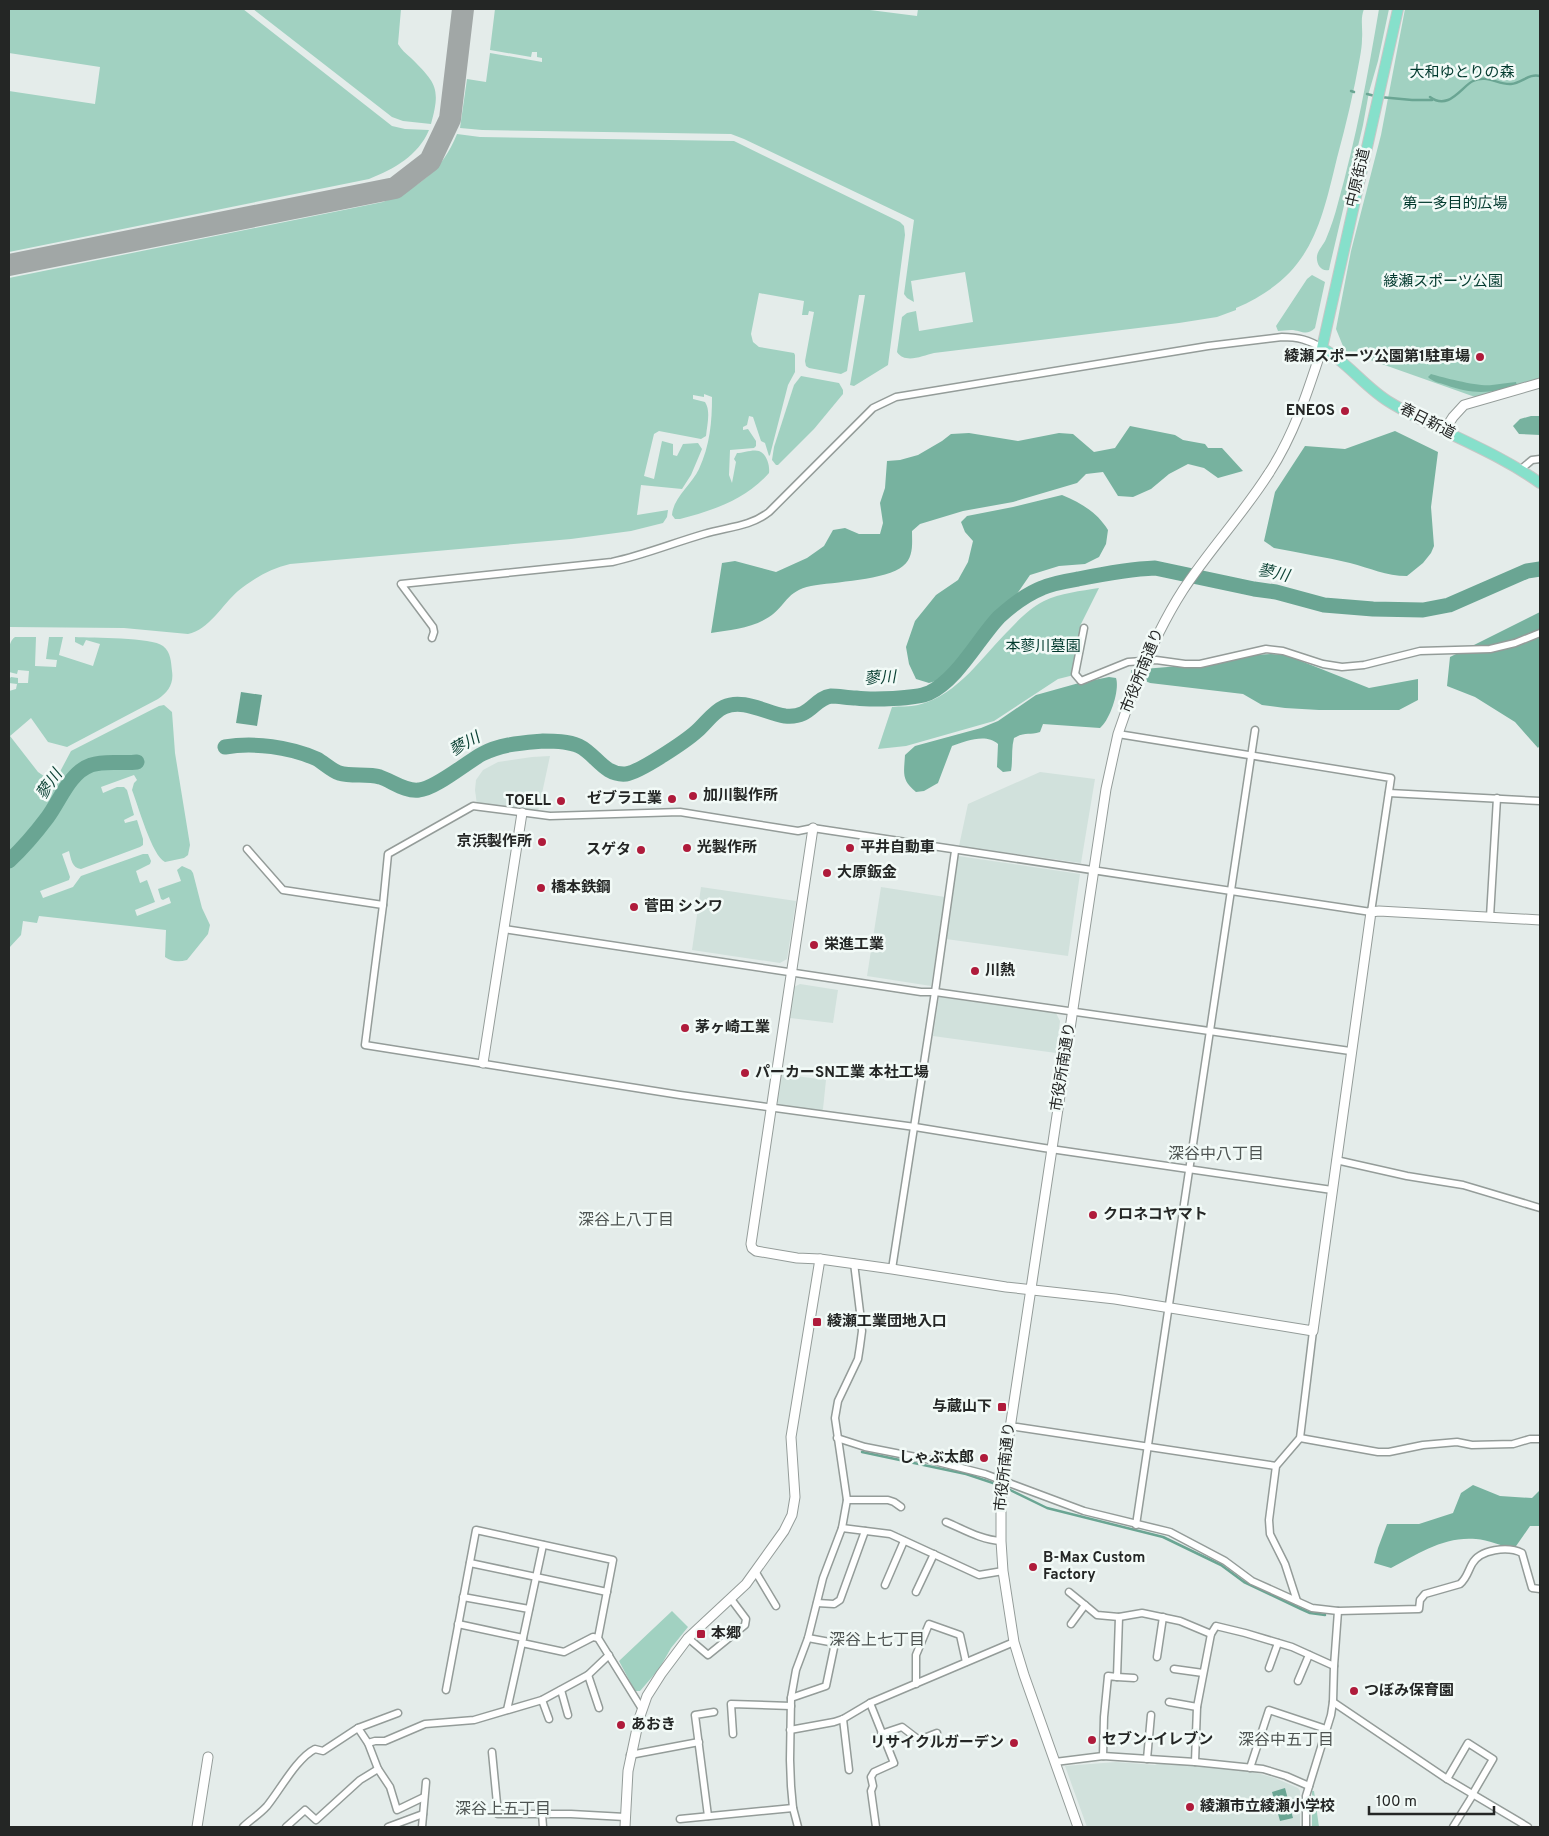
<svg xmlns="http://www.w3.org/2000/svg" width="1549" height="1836" font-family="Overpass,'Noto Sans JP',sans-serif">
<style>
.built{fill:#d1e1dc}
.green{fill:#a1d1c1}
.forest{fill:#77b29f}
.water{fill:#6aa593}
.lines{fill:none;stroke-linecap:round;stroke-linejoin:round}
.stream{stroke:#6aa593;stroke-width:2.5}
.river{stroke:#6aa593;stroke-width:15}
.taxiway{stroke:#a1a7a6;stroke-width:22}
.street-casing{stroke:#949c99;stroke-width:9}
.secondary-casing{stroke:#949c99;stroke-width:11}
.primary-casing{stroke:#c6c7c6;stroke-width:12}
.street{stroke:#fff;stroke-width:6}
.secondary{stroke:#fff;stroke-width:9}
.primary{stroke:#86e0cb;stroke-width:10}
.secondary-bridge-casing{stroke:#949c99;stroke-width:11;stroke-linecap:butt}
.secondary-bridge{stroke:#fff;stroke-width:9}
.poi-dot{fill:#af1b3b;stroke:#f2faf7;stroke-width:2}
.labels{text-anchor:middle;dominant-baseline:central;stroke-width:5;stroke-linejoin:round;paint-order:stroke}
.park-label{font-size:15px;fill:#023a2e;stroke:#f2faf7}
.street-label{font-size:15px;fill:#242625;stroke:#f2faf7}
.poi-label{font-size:15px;font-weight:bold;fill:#242625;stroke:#f2faf7;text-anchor:start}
.water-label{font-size:16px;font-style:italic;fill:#093f32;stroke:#f2faf7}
.neighbourhood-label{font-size:16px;fill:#4e5452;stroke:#f2faf7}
</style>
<rect width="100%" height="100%" fill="#e4ecea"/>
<g class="built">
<path d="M550 756 538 812 477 805 475 790 476 780 483 770 498 762 532 757Z"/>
<path d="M1040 772 1095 779 1081 863 959 846 968 804Z"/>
<path d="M958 856 1080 874 1068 956 946 939Z"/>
<path d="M701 887 796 901 787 959 780 963 692 950Z"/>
<path d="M881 887 945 897 931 986 867 976Z"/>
<path d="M800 984 838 990 833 1023 790 1018 794 987Z"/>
<path d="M939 997 1056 1013 1060 1021 1056 1053 933 1036Z"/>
<path d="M781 1074 826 1080 823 1109 821 1113 780 1106 777 1102Z"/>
<path d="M1116 1762 1155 1765 1160 1762 1250 1771 1275 1778 1298 1788 1300 1791V1827H1087L1065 1766Z"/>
</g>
<g class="green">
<path d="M9 9H243L392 126 405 129 429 130C418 156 394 169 369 179L9 252V91L95 104 100 67 9 53Z"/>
<path d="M253 9H401L398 44C401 49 406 54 411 58 436 83 441 88 431 124L403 121 392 117Z"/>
<path d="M495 9H862L917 16 918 9H1364C1360 19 1363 28 1362 39 1362 45 1361 51 1360 57 1354 91 1346 125 1337 158 1320 229 1310 276 1236 308V310L1217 317 1179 323 934 353C922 356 905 364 897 352L902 317 907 313 916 311 919 331 973 322 965 272 911 281 914 302 907 298 904 294 914 220 744 139 731 134 482 130 460 128 467 79 486 82 490 53 542 62V58L537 57V52H532L531 57 490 50Z"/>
<path d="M1379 9H1389L1378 61 1369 92 1363 125 1330 265 1329 270C1321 272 1316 264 1317 256 1318 250 1324 244 1326 239 1331 227 1335 215 1338 203 1356 139 1368 74 1379 9Z"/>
<path d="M1405 9H1540V378L1475 397 1345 351 1336 329 1351 251 1381 135Z"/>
<path d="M457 134 480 137 734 141 900 222 904 226 905 235 888 365 854 386 850 385 865 295H859L847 371 841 374 809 368 806 366 805 361 814 312 809 311 808 315H802L804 301 759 293 751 334 753 342 759 347 794 353 795 355V372L788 385 770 455 769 456 765 443 761 441 753 417 749 416 747 425 743 427V430L748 429 756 441V446L754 448 730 450 729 475 732 483 736 462 734 459 737 453C743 453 753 449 759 451 767 454 770 466 769 473 745 500 714 510 680 519H675L672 515C673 498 692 484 699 469 710 445 712 422 712 397L704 394V397L693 395V399L705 402C711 411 707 425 706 436L701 439 659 431 654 434 644 476 654 479 662 441 673 444V455L677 456 683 444 698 443 702 449 691 475 682 489 641 485 637 515 668 510 667 517 663 523 631 531 571 539 290 564C270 569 254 578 238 591 222 605 209 630 188 634L124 628 9 627V278L383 202C419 187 442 171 457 134Z"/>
<path d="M1312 275 1325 282 1315 328C1306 337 1301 330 1291 330 1286 330 1282 331 1278 331L1276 326 1307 279Z"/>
<path d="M801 376 839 383 843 390V394L814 429 778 465H776L772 460 774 447 794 385Z"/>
<path d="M1099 588 1080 626 1082 633 1074 675 1058 679 994 721 906 746 878 749 892 707C900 706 910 707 918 705 959 695 983 655 1011 628 1020 618 1032 607 1044 601 1060 593 1081 591 1099 588Z"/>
<path d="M15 637H36L35 666 56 667 57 660 46 659 49 637H63L59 655 93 666 100 644 86 640 83 646 75 642V637C92 638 152 637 163 646 171 652 171 662 172 671 174 684 168 692 158 699L67 747 48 742 31 718 10 736 38 772 54 783 71 751 159 706 164 705 172 712 175 753 190 845 188 855 184 858 165 862C152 856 138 805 132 790L134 783 137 780 134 775 101 787 103 793 117 787H124L127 790 134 815 124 820 125 823 137 820 143 839V845L140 847 81 869C72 868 71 859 69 851L62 854 70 877 69 880 40 891 43 898 73 887 81 876 143 854H148L151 861 150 864 136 871 140 883 147 880 155 902 135 910 137 916 171 903 169 897 163 900 161 899 158 889 181 881 177 870 182 866 191 870 193 873 202 908 210 925 208 934 187 960C179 962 172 962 165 957L166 930 39 916 37 923 23 921 21 935 9 948V691L16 689 17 684 9 683V679L11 677 18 678V683H28L29 671 18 670 17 674 9 672C9 661 6 643 15 637Z"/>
<path d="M672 1611 688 1627 671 1648 659 1669 640 1691H635L619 1661Z"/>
<path d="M1312 1791H1314L1319 1827H1312Z"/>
</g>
<g class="forest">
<path d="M1431 374C1445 378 1479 387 1492 385 1500 384 1507 383 1516 382L1517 386C1491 393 1473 395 1446 385 1440 383 1433 382 1428 377Z"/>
<path d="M1531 416H1540V435L1519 434 1513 426 1520 419Z"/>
<path d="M1130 426 1175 435 1183 440 1205 444 1208 448H1222L1243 471 1218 478 1204 468 1188 464 1169 474 1151 489 1133 497 1118 496 1103 472 1086 474 1077 483 1013 502 963 511 920 524 912 531C912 543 914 557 903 566 887 580 833 582 811 586 786 591 786 606 769 617 752 628 730 630 711 633L722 563 735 561 776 572 807 558 824 546 833 530 845 528 859 534H880L883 523 880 503 885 488 887 461 900 460 918 455 942 441 951 434 969 433 1018 441 1059 433 1073 434 1094 452 1115 448Z"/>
<path d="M1395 431 1438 452 1431 507 1434 546 1431 553 1423 563 1407 576C1386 576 1370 568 1350 563 1325 557 1299 553 1274 548L1264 541 1275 492 1305 446 1345 449Z"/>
<path d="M1062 495C1081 503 1097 512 1108 530L1106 544 1099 557 1085 564 1059 566 1030 575 998 621 961 663 942 679 929 683 916 679 909 664 906 647 915 621 936 595 958 580 968 562 973 541 965 532 961 522 967 516 1013 507Z"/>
<path d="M1540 612V745L1538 748 1515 722 1475 697 1447 686 1450 657Z"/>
<path d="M1271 654 1286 655 1369 688 1418 679V700L1399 710H1319L1285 708 1262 705 1243 694 1150 683 1131 675V670L1180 666 1254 655Z"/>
<path d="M1109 677 1116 678C1120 690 1110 720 1100 728L1043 724 1040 732C1029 736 1026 731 1014 738 1011 749 1013 760 1011 771L1003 772 997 767 998 744C986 733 966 741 952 746L938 783 924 791 916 792C901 780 904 773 905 755L915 746 981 728 998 721 1036 695 1079 683Z"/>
<path d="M1473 1485 1500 1496 1532 1498 1540 1490V1526H1530L1514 1549C1502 1546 1488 1540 1476 1539 1444 1536 1418 1554 1391 1568L1374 1563 1378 1548 1387 1524H1419L1453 1513 1461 1493Z"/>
</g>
<g class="water">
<path d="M241 692 262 695 257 726 236 723Z"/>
<path d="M1285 1788 1293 1818 1280 1821 1272 1792Z"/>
</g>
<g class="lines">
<g class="stream">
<path d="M1351 91 1354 92"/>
<path d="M1367 94 1375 96"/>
<path d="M1380 97 1412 100H1432"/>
<path d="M1430 97C1449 111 1461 87 1473 81 1487 74 1498 85 1511 84 1522 83 1529 73 1540 76"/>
<path d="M862 1452 966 1474 999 1485"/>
<path d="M1004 1487 1047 1508 1163 1537 1221 1565 1244 1582 1301 1609 1310 1613 1325 1615"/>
</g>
<g class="river">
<path d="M225 747C254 742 290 747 317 759 324 763 331 770 339 773 352 777 367 773 380 777 392 781 406 792 419 790 435 789 467 762 482 754 501 744 521 743 543 741 554 741 568 741 579 746 596 754 604 776 626 774 640 772 686 741 697 731 706 723 713 712 724 707 743 698 766 713 785 716 811 719 814 698 831 696 839 696 848 698 856 698 872 700 915 699 929 693 958 679 978 639 999 617 1011 606 1027 594 1042 588 1053 583 1066 581 1078 579 1103 574 1129 569 1155 568L1254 589 1276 592 1324 605 1373 609 1423 610 1449 605 1527 571 1540 569"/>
<path d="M9 861C23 848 35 834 47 818 60 801 69 773 91 765 106 760 121 764 137 762"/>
</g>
<path class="taxiway" d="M9 265 395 188 430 161 450 119 463 9"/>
<g class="street-casing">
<g id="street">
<path d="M1520 470 1532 460 1540 459"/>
<path d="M1084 628 1075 674 1081 681 1128 662 1156 660 1185 664H1200L1266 649 1283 651 1323 664 1342 667 1364 665 1420 651 1490 649 1515 643 1540 633"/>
<path d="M432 638 434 632 433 627 401 584 612 562C644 555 673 543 704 534 727 527 750 527 769 512L873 408 896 397 1208 346 1282 337C1298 337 1309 340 1322 348"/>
<path d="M1118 734 1391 778 1371 912 826 830 813 828 798 831 680 812 550 816 473 806 388 854 383 905 365 1045 680 1095 915 1127 1044 1148 1332 1190"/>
<path d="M1389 793 1540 801"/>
<path d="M247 849 283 890 383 905"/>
<path d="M1490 917 1497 798"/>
<path d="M504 929 921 992H935L1350 1051"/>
<path d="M1336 1160 1407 1176 1463 1185 1540 1208"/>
<path d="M892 1269 935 992 955 851"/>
<path d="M1010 1426 1276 1466"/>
<path d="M837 1438 865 1447 926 1459 985 1474 1084 1511 1170 1532 1225 1561 1252 1581 1312 1608 1338 1611 1419 1609 1420 1600 1425 1594 1460 1584C1467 1578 1468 1571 1472 1564 1480 1549 1508 1546 1522 1553L1532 1588 1540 1589"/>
<path d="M1300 1438 1378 1452H1389L1423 1445 1457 1442 1472 1445 1513 1444 1530 1439H1540"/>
<path d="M847 1500H888L894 1502 901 1507"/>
<path d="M946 1522C963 1529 981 1540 1001 1541"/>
<path d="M1136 1525 1255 730"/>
<path d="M842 1528 890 1534 979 1575 1003 1571"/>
<path d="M470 1563 607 1592"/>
<path d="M755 1571 776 1606"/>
<path d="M885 1585 904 1541"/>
<path d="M916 1592 934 1554"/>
<path d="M1069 1592 1085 1605"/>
<path d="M463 1597 529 1609"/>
<path d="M1297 1601 1285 1564 1270 1534 1269 1520 1276 1466 1300 1438 1313 1331"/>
<path d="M817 1603 834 1604 840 1600 865 1531"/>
<path d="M458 1624 523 1638 507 1710"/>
<path d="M1071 1624 1085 1605 1097 1615 1119 1617 1142 1613 1180 1621 1211 1634"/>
<path d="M523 1638 543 1545"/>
<path d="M688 1638 708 1655 745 1625 746 1619 731 1599"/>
<path d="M522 1643 564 1652 593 1637 598 1638"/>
<path d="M1157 1657 1163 1617"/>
<path d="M1269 1668 1278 1643"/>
<path d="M1174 1669 1203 1673"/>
<path d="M588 1675 599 1708"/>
<path d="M1117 1677 1134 1678"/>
<path d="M1298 1681 1309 1655"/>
<path d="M916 1684V1655L929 1624 960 1635 966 1662"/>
<path d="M446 1690 476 1530 613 1560 598 1638 642 1709"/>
<path d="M561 1690 568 1715"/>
<path d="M791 1698 826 1686 835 1643 808 1638"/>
<path d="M542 1700 549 1719"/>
<path d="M1169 1702 1197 1707"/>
<path d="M1333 1702 1447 1779 1528 1827"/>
<path d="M870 1703 894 1763 874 1772 871 1777 873 1786 871 1791 876 1827"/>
<path d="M843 1719 849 1770"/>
<path d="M358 1728 368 1743 378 1769 390 1787 397 1810 424 1797"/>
<path d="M790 1730 834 1722 843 1719 870 1703 1014 1642"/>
<path d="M733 1734 731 1704 791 1706"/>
<path d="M881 1734 902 1727 919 1740 937 1733"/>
<path d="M368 1743 375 1741H385L425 1724 474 1720 542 1700 588 1675 609 1655"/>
<path d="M492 1752 498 1814H571L625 1817"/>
<path d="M630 1755 699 1742"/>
<path d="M1103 1756 1104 1717 1108 1676 1117 1677 1119 1617"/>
<path d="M1147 1759 1151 1715"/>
<path d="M1055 1762 1103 1756 1195 1762 1263 1769 1286 1776 1309 1786"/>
<path d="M1195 1762 1197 1707 1211 1634 1216 1626 1245 1633 1292 1647 1334 1666"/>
<path d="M1250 1768 1269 1710 1326 1729"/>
<path d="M1447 1779 1468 1743 1493 1759 1472 1795 1471 1798 1453 1827"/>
<path d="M542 1813 543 1827"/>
<path d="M708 1816 695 1715 714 1712"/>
<path d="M680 1819 793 1808"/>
<path d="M243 1827C250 1820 260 1814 267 1806 280 1790 297 1758 315 1749L323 1751 358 1728 398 1713"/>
<path d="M286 1827 305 1810 316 1820 360 1780 378 1769"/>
<path d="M388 1827 423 1814"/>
<path d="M422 1827 426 1782"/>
<path d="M798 1827 793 1808 791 1786 790 1760 791 1698 796 1670 808 1638 823 1578 842 1528 847 1500 835 1418 838 1401 858 1359 860 1346 862 1331 860 1312 854 1263"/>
<path d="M1306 1827V1796L1331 1715 1333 1702 1334 1666 1338 1611"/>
</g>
</g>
<g class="secondary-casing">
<g id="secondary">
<path d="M1444 431 1453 417 1464 405 1540 383"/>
<path d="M1269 473C1294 435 1308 391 1322 348"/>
<path d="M813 828 751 1244 752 1248 756 1251 797 1258 820 1259 892 1269 1006 1287 1115 1299 1313 1331 1371 912 1379 911 1540 920"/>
<path d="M483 1063 522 813"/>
<path d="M1003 1475 1106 789 1118 734 1134 688"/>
<path d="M1001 1498V1541L1003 1571 1014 1642 1024 1675 1078 1827"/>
<path d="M197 1827 208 1757"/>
<path d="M625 1827 628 1771 639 1719 647 1696 661 1674 688 1638 746 1584 784 1531 792 1515 795 1497 791 1437 820 1259"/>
</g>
</g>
<g class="primary-casing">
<path id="primary" d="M1398 9 1322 348C1348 362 1365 388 1391 403 1439 432 1494 450 1540 483"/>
</g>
<use href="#street" class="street"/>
<use href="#secondary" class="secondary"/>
<use href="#primary" class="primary"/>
<g class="secondary-bridge-casing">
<g id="secondary-bridge">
<path d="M1134 688C1148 654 1163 621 1183 590 1210 549 1243 514 1269 473"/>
<path d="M1001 1498 1003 1475"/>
</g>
</g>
<use href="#secondary-bridge" class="secondary-bridge"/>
</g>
<g class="poi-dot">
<circle cx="1480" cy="357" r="5"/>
<circle cx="1345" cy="411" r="5"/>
<circle cx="693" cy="796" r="5"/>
<circle cx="672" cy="799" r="5"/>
<circle cx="561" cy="801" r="5"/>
<circle cx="542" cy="842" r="5"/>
<circle cx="687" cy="848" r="5"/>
<circle cx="850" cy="848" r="5"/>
<circle cx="641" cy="850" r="5"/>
<circle cx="827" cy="873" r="5"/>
<circle cx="541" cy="888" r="5"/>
<circle cx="634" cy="907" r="5"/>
<circle cx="814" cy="945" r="5"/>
<circle cx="975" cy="971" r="5"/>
<circle cx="685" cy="1028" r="5"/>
<circle cx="745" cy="1073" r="5"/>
<circle cx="1093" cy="1215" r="5"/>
<rect x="812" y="1317" width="10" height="10" rx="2.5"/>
<rect x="997" y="1402" width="10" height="10" rx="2.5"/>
<circle cx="984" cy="1458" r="5"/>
<circle cx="1033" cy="1567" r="5"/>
<rect x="696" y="1629" width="10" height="10" rx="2.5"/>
<circle cx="1354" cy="1691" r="5"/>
<circle cx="621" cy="1725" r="5"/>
<circle cx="1092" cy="1740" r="5"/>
<circle cx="1014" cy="1743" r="5"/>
<circle cx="1190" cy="1807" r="5"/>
</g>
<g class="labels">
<g class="park-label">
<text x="1462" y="73">大和ゆとりの森</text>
<text x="1455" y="204">第一多目的広場</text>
<text x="1443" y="282">綾瀬スポーツ公園</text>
<text x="1043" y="647">本蓼川墓園</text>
</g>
<g class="street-label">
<text transform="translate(1359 178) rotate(-77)">中原街道</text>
<text transform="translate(1427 422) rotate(27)">春日新道</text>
<text transform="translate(1143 671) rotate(-68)">市役所南通り</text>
<text transform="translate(1064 1067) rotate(-81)">市役所南通り</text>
<text transform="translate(1006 1467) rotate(-84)">市役所南通り</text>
</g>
<g class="poi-label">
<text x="1470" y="357" text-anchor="end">綾瀬スポーツ公園第1駐車場</text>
<text x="1335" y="411" text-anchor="end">ENEOS</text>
<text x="703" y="796">加川製作所</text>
<text x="662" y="799" text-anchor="end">ゼブラ工業</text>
<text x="551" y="801" text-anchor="end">TOELL</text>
<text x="532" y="842" text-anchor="end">京浜製作所</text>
<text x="697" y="848">光製作所</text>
<text x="860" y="848">平井自動車</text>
<text x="631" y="850" text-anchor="end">スゲタ</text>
<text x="837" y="873">大原鈑金</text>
<text x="551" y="888">橋本鉄鋼</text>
<text x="644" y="907">菅田 シンワ</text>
<text x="824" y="945">栄進工業</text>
<text x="985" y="971">川熱</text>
<text x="695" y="1028">茅ヶ崎工業</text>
<text x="755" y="1073">パーカーSN工業 本社工場</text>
<text x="1103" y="1215">クロネコヤマト</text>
<text x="827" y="1322">綾瀬工業団地入口</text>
<text x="992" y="1407" text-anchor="end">与蔵山下</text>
<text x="974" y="1458" text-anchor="end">しゃぶ太郎</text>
<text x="1043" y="1558">B-Max Custom<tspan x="1043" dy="17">Factory</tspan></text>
<text x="711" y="1634">本郷</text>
<text x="1364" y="1691">つぼみ保育園</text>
<text x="631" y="1725">あおき</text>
<text x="1102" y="1740">セブン-イレブン</text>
<text x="1004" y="1743" text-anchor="end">リサイクルガーデン</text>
<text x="1200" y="1807">綾瀬市立綾瀬小学校</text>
</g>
<g class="water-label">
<text transform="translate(1273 574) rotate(12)">蓼川</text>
<text transform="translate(880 679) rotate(-4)">蓼川</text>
<text transform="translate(465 745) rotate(-29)">蓼川</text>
<text transform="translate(50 785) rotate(-55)">蓼川</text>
</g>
<g class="neighbourhood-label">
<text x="1216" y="1155">深谷中八丁目</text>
<text x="626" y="1221">深谷上八丁目</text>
<text x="877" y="1641">深谷上七丁目</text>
<text x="1286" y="1741">深谷中五丁目</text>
<text x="503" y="1810">深谷上五丁目</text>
</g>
</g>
<rect width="1549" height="1836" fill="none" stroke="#242625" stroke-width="20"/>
<path d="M1369 1806v8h125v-8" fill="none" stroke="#242625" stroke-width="2.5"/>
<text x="1376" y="1806" font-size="15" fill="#242625" stroke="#f2faf7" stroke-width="4" paint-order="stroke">100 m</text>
</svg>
